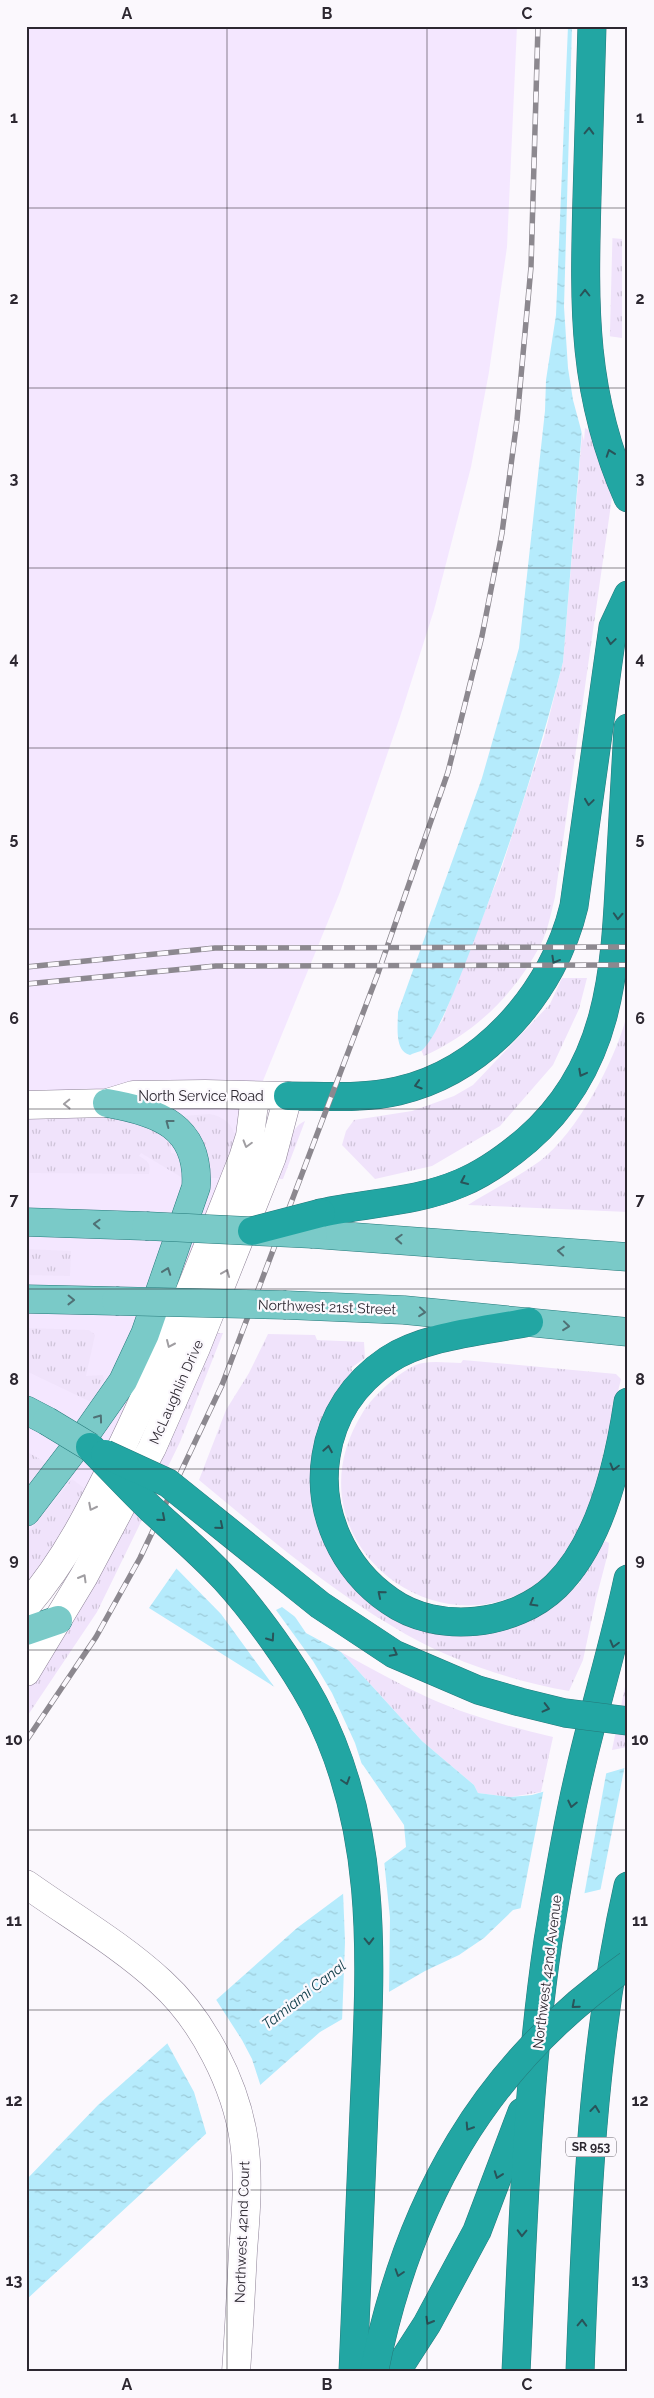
<svg xmlns="http://www.w3.org/2000/svg" width="654" height="2398" font-family="Raleway,sans-serif">
<style>
.built{fill:#f4e7ff}
.grass{fill:url(#grass-tufts)}
.water{fill:url(#water-ripples)}
.pier{fill:#fbf8fd}
.lines{fill:none;stroke-linecap:round;stroke-linejoin:round}
.minor-casing{stroke:#8c8195;stroke-width:29}
.major-casing{stroke:#267a7b;stroke-width:29}
.highway-casing{stroke:#267a7b;stroke-width:29}
.minor{stroke:#fff;stroke-width:28}
.major{stroke:#7acac8;stroke-width:28}
.highway{stroke:#22a6a3;stroke-width:28}
.rail-casing{stroke:#8c888f;stroke-width:5.5}
.rail{stroke:#fbf8fd;stroke-width:4;stroke-dasharray:11;stroke-linecap:butt}
.major-bridge-casing{stroke:#267a7b;stroke-width:29;stroke-linecap:butt}
.highway-bridge-casing{stroke:#267a7b;stroke-width:29;stroke-linecap:butt}
.major-bridge{stroke:#7acac8;stroke-width:28}
.highway-bridge{stroke:#22a6a3;stroke-width:28}
.oneway{stroke:#295459}
.oneway2{stroke:#a09ea2}
.oneway3{stroke:#507175}
.grid{fill:none;stroke:#2d2831;stroke-width:1;stroke-opacity:0.55}
.labels{text-anchor:middle;dominant-baseline:central;stroke-width:4.5;stroke-linejoin:round;paint-order:stroke}
.shield{fill:#fbf8fd;stroke:#6b666e;stroke-width:1}
.shield-label{font-size:12px;font-weight:bold;fill:#2d2831}
.street-label{font-size:14px;fill:#2d2831;stroke:#fbf8fd}
.water-label{font-size:15px;font-style:italic;fill:#14414d;stroke:#fbf8fd}
.neatline{fill:none;stroke:#2d2831;stroke-width:2}
.grid-label{font-size:16px;text-anchor:middle;font-weight:bold;fill:#2d2831}
</style>
<defs>
<pattern id="grass-tufts" width="24" height="20" patternUnits="userSpaceOnUse" patternTransform="scale(1.25)"><rect width="24" height="20" fill="#f0e3fb"/><path d="M3 7l-1-3M5 7V3M7 7l1-3M15 17l-1-3M17 17v-4M19 17l1-3" fill="none" stroke="#cec3d8"/></pattern>
<pattern id="water-ripples" width="26" height="14" patternUnits="userSpaceOnUse" patternTransform="scale(1.25)"><rect width="26" height="14" fill="#b5ebfc"/><path d="M2 4q2-2 4 0t4 0M15 11q2-2 4 0t4 0" fill="none" stroke="#9ccad8"/></pattern>
</defs>
<rect width="100%" height="100%" fill="#fbf8fd"/>
<path class="built" d="M26 26H517L507 247 489 372 471 467 434 610 400 717 340 892 67 1561 26 1627Z"/>
<g class="grass">
<path d="M611 238 622 239V338L608 336Z"/>
<path d="M583 423 621 434 555 897C551 913 548 930 541 944 515 994 475 1033 424 1056L421 1050 442 1021 501 870 544 737 563 662Z"/>
<path d="M562 978H587L579 1009 553 1065 500 1126 432 1166 375 1179 342 1145 346 1131 354 1120 412 1111 454 1096 473 1085 550 1004Z"/>
<path d="M628 1010V1212L468 1205C492 1190 518 1177 540 1161 578 1132 618 1056 628 1010Z"/>
<path d="M210 1114C224 1117 233 1124 236 1139L226 1178H211L208 1165 182 1116Z"/>
<path d="M125 1117 142 1121 171 1141V1153L179 1154 187 1177H181L141 1153 139 1156C148 1161 151 1163 149 1174L26 1173V1120Z"/>
<path d="M305 1121 283 1179H273C279 1164 289 1127 305 1121Z"/>
<path d="M26 1249 71 1251 70 1276 26 1275Z"/>
<path d="M26 1328 89 1330 95 1335 86 1376 103 1375 104 1380 91 1402 26 1371Z"/>
<path d="M212 1333H223L180 1442 97 1612 26 1718V1687L60 1633Z"/>
<path d="M268 1334 315 1335 317 1340 364 1342 365 1358 351 1368 353 1372C343 1390 334 1409 325 1427 321 1434 315 1443 313 1451 300 1522 333 1579 392 1616L553 1605 581 1582 578 1579 605 1541 609 1543 608 1553 596 1599 583 1660 569 1691C508 1680 445 1659 392 1626 323 1585 261 1531 199 1480L226 1410 249 1373Z"/>
<path d="M463 1360 616 1374 621 1379C614 1408 607 1437 600 1467 593 1495 587 1528 569 1552 470 1682 276 1551 363 1412 373 1396 404 1366 423 1363 435 1361 450 1363 461 1363Z"/>
<path d="M26 1451 46 1463 26 1489Z"/>
<path d="M72 1479 88 1491 26 1590V1535Z"/>
<path d="M341 1652C370 1668 399 1684 429 1698 469 1716 511 1727 553 1737L541 1792 511 1797 478 1793 474 1785 422 1741Z"/>
<path d="M628 1672V1747L612 1750Z"/>
</g>
<g class="water">
<path d="M568 26H615L563 662C537 763 505 862 467 959 459 979 437 1039 421 1051 418 1052 413 1053 410 1055 394 1051 398 1025 398 1012L482 778 519 648 545 411 546 380 556 315Z"/>
<path d="M220 1506 306 1633 341 1652 422 1741 474 1785 478 1793 511 1797 532 1795 628 1767V1883L513 1910 484 1938 459 1955 425 1971 320 2032 222 2119 26 2300V2180L98 2105 297 1928 406 1847 404 1825 363 1765 281 1691 149 1608Z"/>
</g>
<g class="pier">
<path d="M572 26H618L609 369 616 413 624 416V434L621 437 597 435 585 428 584 441 573 400 568 368 564 307Z"/>
<path d="M220 1504 257 1531 278 1586 302 1622 282 1607 276 1610 313 1661 332 1693 355 1743 364 1771 278 1692 221 1614 175 1567Z"/>
<path d="M628 1764V1885L600 1892 625 1765Z"/>
<path d="M607 1769 584 1896 520 1911 544 1788Z"/>
<path d="M384 1860 390 1918 389 1994 342 2022 345 1942 343 1891Z"/>
<path d="M215 1998 242 2040 252 2059 261 2087 207 2136 194 2092 166 2041Z"/>
</g>
<g class="lines">
<g class="minor-casing">
<g id="minor">
<path d="M26 1105 107 1103 133 1095 205 1094 288 1096 272 1157 196 1348 152 1448 84 1576 26 1672"/>
<path d="M26 1606C68 1558 95 1501 123 1444 168 1350 205 1254 243 1158L250 1136 255 1096"/>
<path d="M26 1884C71 1916 121 1945 161 1982 203 2020 236 2085 244 2141 249 2177 246 2214 243 2251 241 2291 239 2331 236 2372"/>
</g>
</g>
<g class="major-casing">
<g id="major">
<path d="M26 1222 146 1226"/>
<path d="M313 1234 628 1257"/>
<path d="M26 1299 116 1301"/>
<path d="M286 1305 404 1310 628 1332"/>
<path d="M26 1410 47 1421"/>
<path d="M26 1512 88 1431 123 1381 145 1334 196 1187C200 1126 158 1112 107 1103"/>
<path d="M26 1631 58 1620"/>
</g>
</g>
<g class="highway-casing">
<g id="highway">
<path d="M592 26C590 83 589 140 587 197 584 308 582 394 628 498"/>
<path d="M288 1096C324 1096 363 1099 398 1091 485 1071 554 991 574 906L613 627 628 595"/>
<path d="M321 1213C369 1202 414 1203 461 1183 485 1173 507 1157 527 1140 610 1068 615 973 620 871 623 823 625 775 628 728"/>
<path d="M529 1322C485 1331 426 1335 388 1360 354 1383 332 1416 326 1456 317 1512 343 1569 390 1601 438 1635 515 1626 556 1586 601 1542 619 1463 628 1402"/>
<path d="M396 2372 427 2324 477 2231 522 2112"/>
<path d="M516 2372C523 2228 527 2083 548 1941 557 1886 566 1830 579 1775 594 1709 614 1645 628 1579"/>
<path d="M580 2372C586 2210 592 2045 628 1886"/>
</g>
</g>
<use href="#minor" class="minor"/>
<use href="#major" class="major"/>
<use href="#highway" class="highway"/>
<g class="rail-casing">
<g id="rail">
<path d="M26 967 215 948 628 947"/>
<path d="M26 984 216 966 628 965"/>
<path d="M26 1741 96 1637 140 1558 222 1385 377 976 448 772 482 636 502 533 517 420 531 267 538 26"/>
</g>
</g>
<use href="#rail" class="rail"/>
<g class="major-bridge-casing">
<g id="major-bridge">
<path d="M146 1226 313 1234"/>
<path d="M116 1301 286 1305"/>
<path d="M47 1421 90 1447"/>
</g>
</g>
<g class="highway-bridge-casing">
<g id="highway-bridge">
<path d="M252 1231 321 1213"/>
<path d="M90 1447C110 1467 130 1489 151 1509 176 1532 202 1554 225 1579 256 1613 293 1665 314 1704 382 1833 370 1971 364 2111 360 2198 357 2285 353 2372"/>
<path d="M105 1454 168 1483 320 1605 394 1654 478 1690 520 1702 565 1713 628 1721"/>
<path d="M374 2372C408 2202 484 2065 628 1965"/>
</g>
</g>
<use href="#major-bridge" class="major-bridge"/>
<use href="#highway-bridge" class="highway-bridge"/>
</g>
<defs><path id="oneway-chevron" d="M-2-3.5L2.5 0L-2 3.5" fill="none" stroke-width="1.6" stroke-linecap="round" stroke-linejoin="round" transform="scale(1.25)"/></defs>
<g class="oneway">
<use href="#oneway-chevron" transform="translate(589 131) rotate(-88)"/>
<use href="#oneway-chevron" transform="translate(585 293) rotate(-90)"/>
<use href="#oneway-chevron" transform="translate(610 453) rotate(-109)"/>
<use href="#oneway-chevron" transform="translate(611 641) rotate(98)"/>
<use href="#oneway-chevron" transform="translate(589 802) rotate(98)"/>
<use href="#oneway-chevron" transform="translate(618 916) rotate(93)"/>
<use href="#oneway-chevron" transform="translate(555 960) rotate(119)"/>
<use href="#oneway-chevron" transform="translate(582 1073) rotate(118)"/>
<use href="#oneway-chevron" transform="translate(418 1085) rotate(163)"/>
<use href="#oneway-chevron" transform="translate(464 1181) rotate(155)"/>
<use href="#oneway-chevron" transform="translate(328 1449) rotate(-80)"/>
<use href="#oneway-chevron" transform="translate(614 1467) rotate(105)"/>
<use href="#oneway-chevron" transform="translate(162 1518) rotate(41)"/>
<use href="#oneway-chevron" transform="translate(220 1526) rotate(40)"/>
<use href="#oneway-chevron" transform="translate(381 1594) rotate(-140)"/>
<use href="#oneway-chevron" transform="translate(533 1603) rotate(150)"/>
<use href="#oneway-chevron" transform="translate(271 1638) rotate(55)"/>
<use href="#oneway-chevron" transform="translate(614 1644) rotate(105)"/>
<use href="#oneway-chevron" transform="translate(394 1653) rotate(28)"/>
<use href="#oneway-chevron" transform="translate(546 1708) rotate(14)"/>
<use href="#oneway-chevron" transform="translate(346 1781) rotate(72)"/>
<use href="#oneway-chevron" transform="translate(572 1804) rotate(103)"/>
<use href="#oneway-chevron" transform="translate(369 1941) rotate(89)"/>
<use href="#oneway-chevron" transform="translate(575 2005) rotate(139)"/>
<use href="#oneway-chevron" transform="translate(595 2109) rotate(-84)"/>
<use href="#oneway-chevron" transform="translate(469 2127) rotate(123)"/>
<use href="#oneway-chevron" transform="translate(498 2175) rotate(110)"/>
<use href="#oneway-chevron" transform="translate(522 2233) rotate(92)"/>
<use href="#oneway-chevron" transform="translate(399 2273) rotate(108)"/>
<use href="#oneway-chevron" transform="translate(429 2321) rotate(120)"/>
<use href="#oneway-chevron" transform="translate(582 2323) rotate(-88)"/>
</g>
<g class="oneway2">
<use href="#oneway-chevron" transform="translate(67 1104) rotate(179)"/>
<use href="#oneway-chevron" transform="translate(247 1144) rotate(106)"/>
<use href="#oneway-chevron" transform="translate(226 1273) rotate(-68)"/>
<use href="#oneway-chevron" transform="translate(170 1344) rotate(114)"/>
<use href="#oneway-chevron" transform="translate(92 1507) rotate(117)"/>
<use href="#oneway-chevron" transform="translate(83 1578) rotate(-60)"/>
</g>
<g class="oneway3">
<use href="#oneway-chevron" transform="translate(169 1123) rotate(-143)"/>
<use href="#oneway-chevron" transform="translate(97 1224) rotate(-178)"/>
<use href="#oneway-chevron" transform="translate(399 1239) rotate(-177)"/>
<use href="#oneway-chevron" transform="translate(561 1251) rotate(-176)"/>
<use href="#oneway-chevron" transform="translate(167 1271) rotate(-70)"/>
<use href="#oneway-chevron" transform="translate(71 1300) rotate(1)"/>
<use href="#oneway-chevron" transform="translate(422 1312) rotate(6)"/>
<use href="#oneway-chevron" transform="translate(566 1326) rotate(6)"/>
<use href="#oneway-chevron" transform="translate(99 1418) rotate(-54)"/>
</g>
<path class="grid" d="M227 26V2372M427 26V2372M26 208H628M26 388H628M26 568H628M26 748H628M26 929H628M26 1109H628M26 1289H628M26 1469H628M26 1650H628M26 1830H628M26 2010H628M26 2190H628"/>
<g class="labels">
<rect class="shield" x="566" y="2137.5" width="50" height="19" rx="4"/>
<g class="shield-label">
<text x="591" y="2147">SR 953</text>
</g>
<g class="street-label">
<text x="201" y="1096">North Service Road</text>
<text transform="translate(327 1307) rotate(2)">Northwest 21st Street</text>
<text transform="translate(176 1392) rotate(-66)">McLaughlin Drive</text>
<text transform="translate(547 1972) rotate(-83)">Northwest 42nd Avenue</text>
<text transform="translate(242 2232) rotate(-88)">Northwest 42nd Court</text>
</g>
<g class="water-label">
<text transform="translate(304 1995) rotate(-38)">Tamiami Canal</text>
</g>
</g>
<rect width="654" height="2398" fill="none" stroke="#fbf8fd" stroke-width="55"/>
<rect x="28" y="28" width="598" height="2342" class="neatline"/>
<g class="grid-label">
<text x="127" y="19">A</text>
<text x="327" y="19">B</text>
<text x="527" y="19">C</text>
<text x="14" y="123">1</text>
<text x="640" y="123">1</text>
<text x="14" y="304">2</text>
<text x="640" y="304">2</text>
<text x="14" y="484">3</text>
<text x="640" y="484">3</text>
<text x="14" y="664">4</text>
<text x="640" y="664">4</text>
<text x="14" y="844">5</text>
<text x="640" y="844">5</text>
<text x="14" y="1024">6</text>
<text x="640" y="1024">6</text>
<text x="14" y="1205">7</text>
<text x="640" y="1205">7</text>
<text x="14" y="1385">8</text>
<text x="640" y="1385">8</text>
<text x="14" y="1565">9</text>
<text x="640" y="1565">9</text>
<text x="14" y="1745">10</text>
<text x="640" y="1745">10</text>
<text x="14" y="1926">11</text>
<text x="640" y="1926">11</text>
<text x="14" y="2106">12</text>
<text x="640" y="2106">12</text>
<text x="14" y="2286">13</text>
<text x="640" y="2286">13</text>
<text x="127" y="2390">A</text>
<text x="327" y="2390">B</text>
<text x="527" y="2390">C</text>
</g>
</svg>
